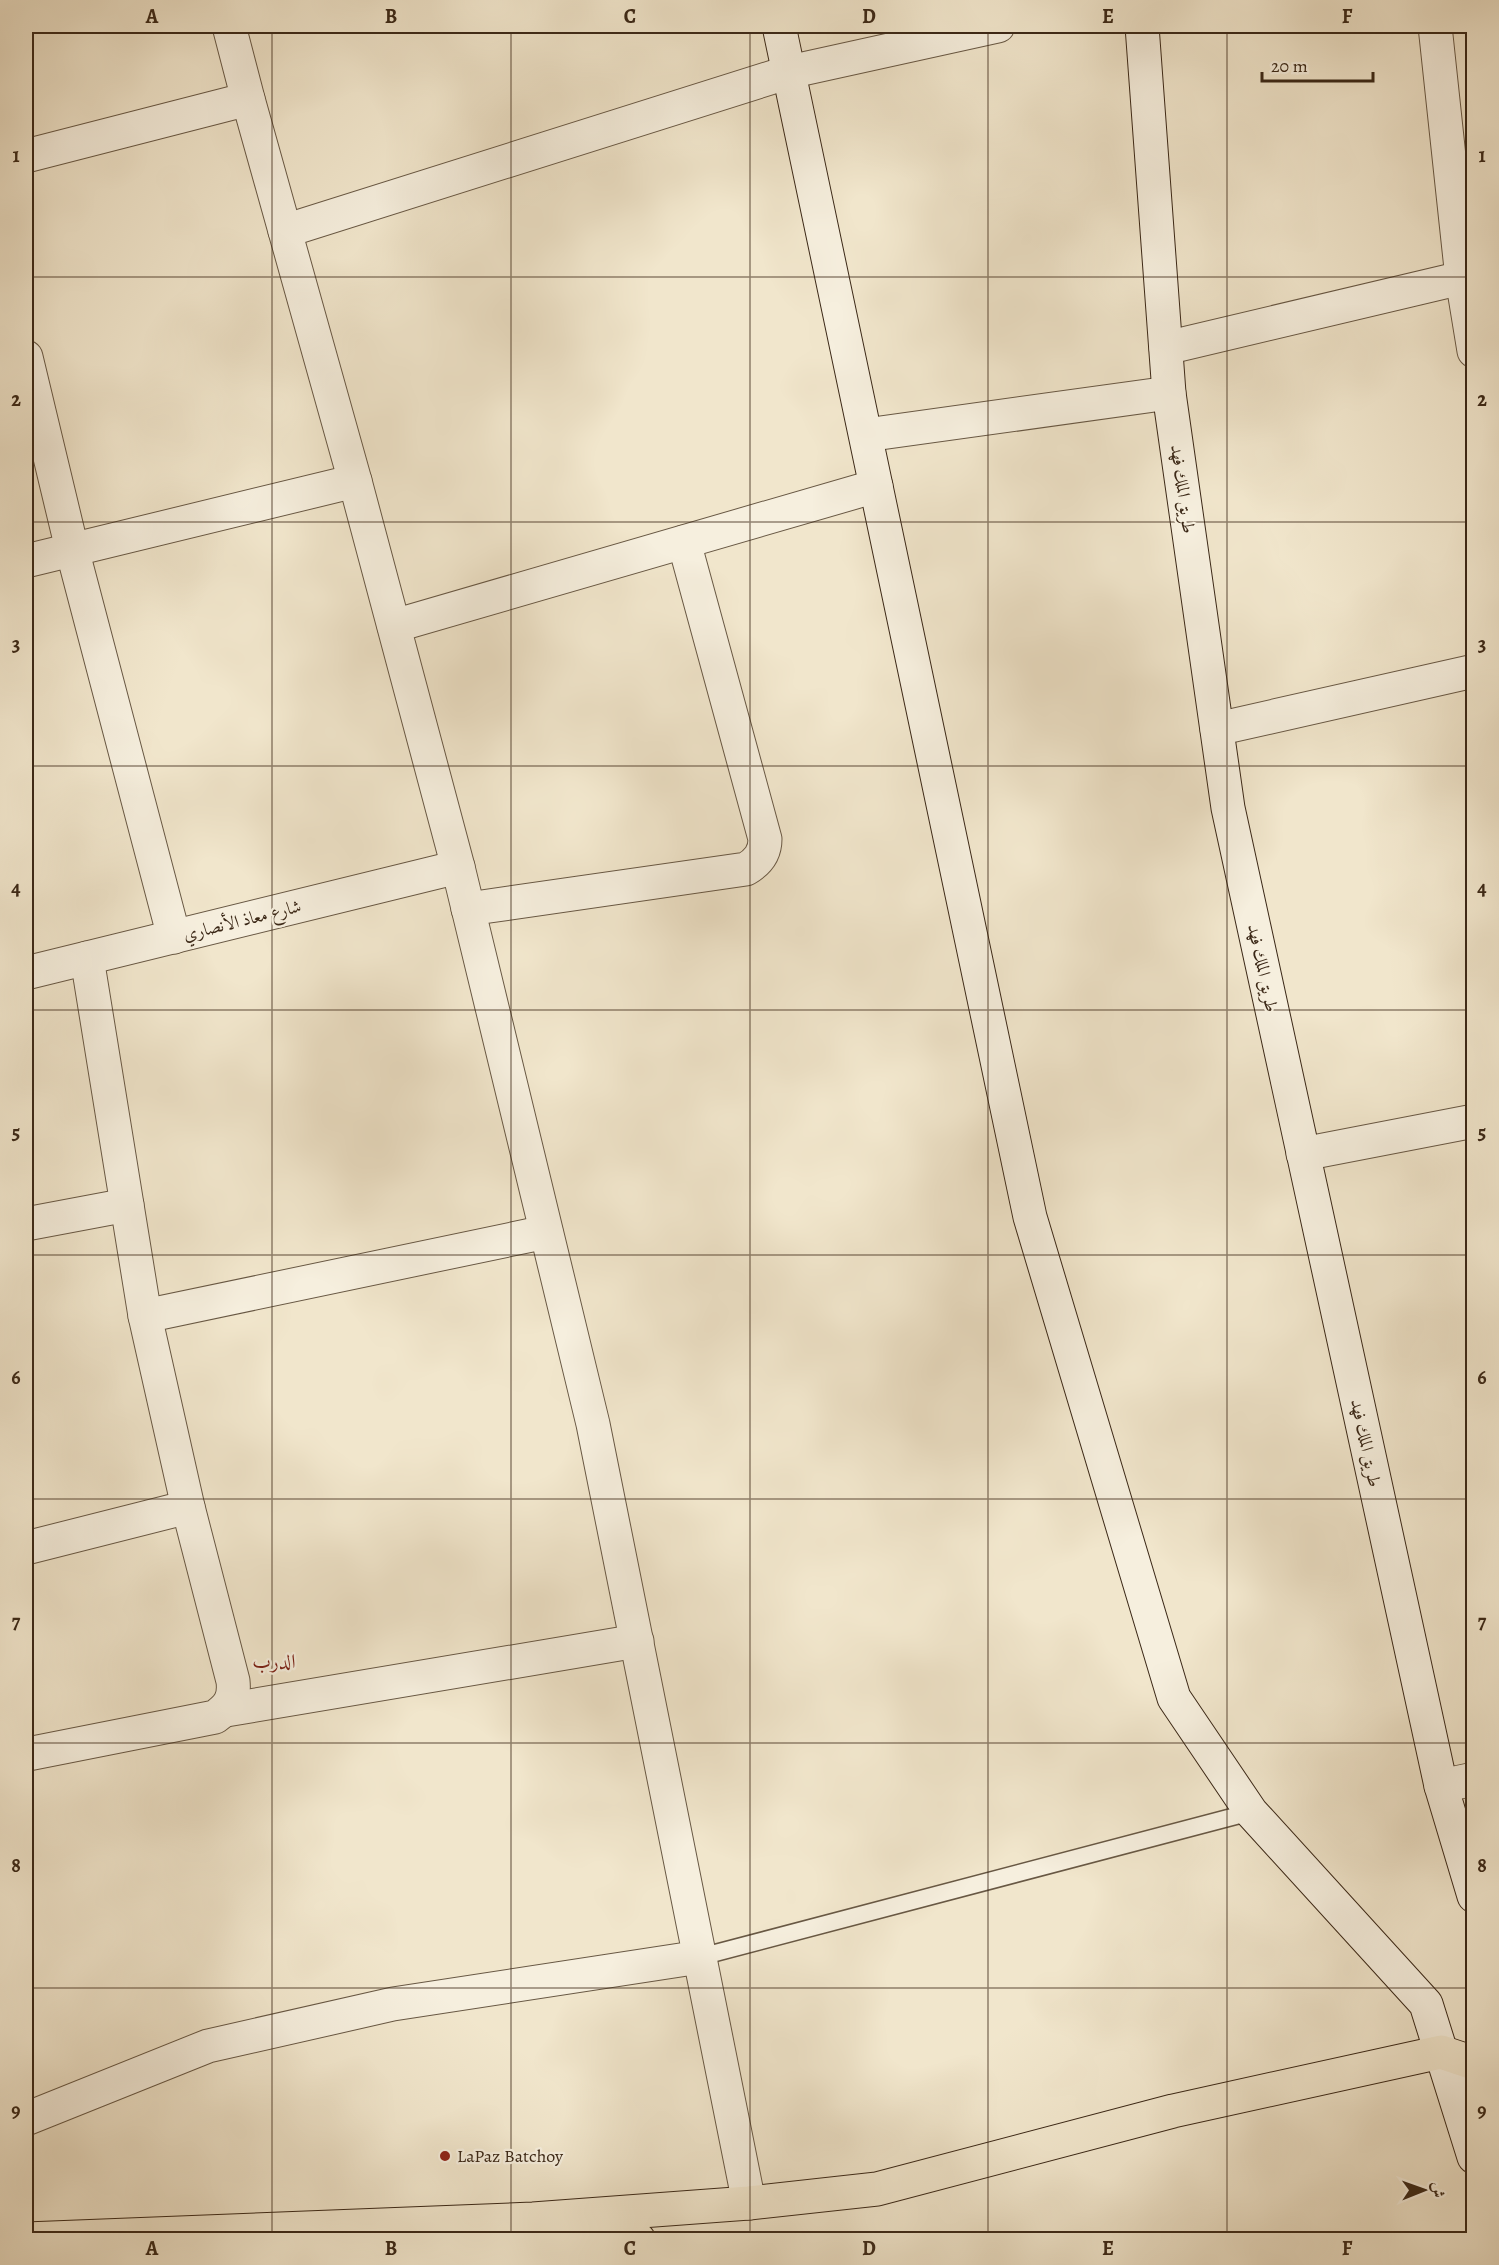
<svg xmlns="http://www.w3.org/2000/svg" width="1499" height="2265" font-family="Alegreya,Amiri,serif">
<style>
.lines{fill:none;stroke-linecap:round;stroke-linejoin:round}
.lane-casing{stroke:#685844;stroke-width:19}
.street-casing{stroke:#685844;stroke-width:35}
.secondary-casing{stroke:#3b2817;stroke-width:35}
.primary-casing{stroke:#3b2817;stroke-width:35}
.lane{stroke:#f6efde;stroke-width:16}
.street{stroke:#f6efde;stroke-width:33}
.secondary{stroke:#f6efde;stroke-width:33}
.primary{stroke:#f1e6cc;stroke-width:33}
.grid{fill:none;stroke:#3b2817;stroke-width:1.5;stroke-opacity:0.55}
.poi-dot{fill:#8f2418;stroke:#f6efde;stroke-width:2}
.labels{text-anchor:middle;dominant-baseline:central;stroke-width:4.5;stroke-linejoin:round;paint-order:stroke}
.street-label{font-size:18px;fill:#3b2817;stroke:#f6efde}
.poi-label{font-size:18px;fill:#3b2817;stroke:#f6efde;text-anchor:start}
.neighbourhood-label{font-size:20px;fill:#7a1f14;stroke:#f6efde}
.neatline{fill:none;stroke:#3b2817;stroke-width:2}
.grid-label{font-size:20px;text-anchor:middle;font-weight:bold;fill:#3b2817}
</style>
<rect width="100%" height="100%" fill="#f1e6cc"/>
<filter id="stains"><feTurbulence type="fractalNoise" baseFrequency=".00333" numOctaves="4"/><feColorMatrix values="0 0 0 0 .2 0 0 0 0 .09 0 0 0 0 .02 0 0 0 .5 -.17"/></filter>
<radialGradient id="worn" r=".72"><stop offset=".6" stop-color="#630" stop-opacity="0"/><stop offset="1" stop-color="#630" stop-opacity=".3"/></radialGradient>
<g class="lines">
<g class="lane-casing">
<path id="lane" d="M700 1957 1251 1812"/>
</g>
<g class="street-casing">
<g id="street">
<path d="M229 26 248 99 355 481 458 867 593 1424 749 2203"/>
<path d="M1435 26 1462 278 1474 351"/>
<path d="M26 156 248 99"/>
<path d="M285 231 789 72 998 26"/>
<path d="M1166 348 1474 275"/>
<path d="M26 357 72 549 174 937"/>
<path d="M866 435 1169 393"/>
<path d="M26 561 355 481"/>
<path d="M394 626 876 486"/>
<path d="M1217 729 1474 671"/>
<path d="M468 909 746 869C758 862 765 853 765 839L684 542"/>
<path d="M87 958 145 1316 546 1232"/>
<path d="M26 973 458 867"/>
<path d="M1303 1154 1474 1121"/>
<path d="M26 1224 127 1205"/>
<path d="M26 1548 188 1507"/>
<path d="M226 1710 637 1641"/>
<path d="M28 1754 215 1717C229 1707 235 1699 233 1681L188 1507 145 1316"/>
<path d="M1441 1786 1474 1779"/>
<path d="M26 2119 208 2046 393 2004 700 1957"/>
</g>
</g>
<g class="secondary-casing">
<g id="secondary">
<path d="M779 26 1030 1217 1174 1698 1251 1812 1426 2004 1474 2157"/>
<path d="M1142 26 1169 393 1228 808 1441 1786 1474 1896"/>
</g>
</g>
<g class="primary-casing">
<g id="primary">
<path d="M576 2227 639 2240"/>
<path d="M26 2239 533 2219 749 2203 877 2189 1173 2111 1441 2052 1474 2063"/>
</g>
</g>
<use href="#lane" class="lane"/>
<use href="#street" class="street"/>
<use href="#secondary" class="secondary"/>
<use href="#primary" class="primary"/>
</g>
<path class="grid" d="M272 26V2240M511 26V2240M750 26V2240M988 26V2240M1227 26V2240M26 277H1474M26 522H1474M26 766H1474M26 1010H1474M26 1255H1474M26 1499H1474M26 1743H1474M26 1988H1474"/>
<circle class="poi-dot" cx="445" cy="2156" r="6"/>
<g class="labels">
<g class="street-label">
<text transform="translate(1183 489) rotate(82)">طريق الملك فهد</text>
<text transform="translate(242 920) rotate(-14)">شارع معاذ الأنصاري</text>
<text transform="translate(1263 968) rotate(78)">طريق الملك فهد</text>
<text transform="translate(1366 1443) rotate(78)">طريق الملك فهد</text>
</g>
<g class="poi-label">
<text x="457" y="2156">LaPaz Batchoy</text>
</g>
<g class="neighbourhood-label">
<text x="274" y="1661">الدرب</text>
</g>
</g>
<rect width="1499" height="2265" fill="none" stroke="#f1e6cc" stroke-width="66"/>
<g transform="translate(1424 2190) rotate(89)" stroke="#f6efde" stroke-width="4.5" paint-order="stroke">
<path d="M0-4.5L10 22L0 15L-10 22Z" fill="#3b2817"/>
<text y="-9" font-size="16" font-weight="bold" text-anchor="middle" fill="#3b2817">ش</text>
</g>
<path d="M1262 72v9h111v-9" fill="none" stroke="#3b2817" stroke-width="3"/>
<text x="1271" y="72" font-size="18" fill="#3b2817" stroke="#f6efde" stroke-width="4.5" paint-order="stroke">20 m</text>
<rect x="33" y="33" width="1433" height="2199" class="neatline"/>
<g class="grid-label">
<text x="152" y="23">A</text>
<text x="391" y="23">B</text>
<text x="630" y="23">C</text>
<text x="869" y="23">D</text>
<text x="1108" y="23">E</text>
<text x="1347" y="23">F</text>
<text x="16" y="162">1</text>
<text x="1482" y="162">1</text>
<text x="16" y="406">2</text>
<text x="1482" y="406">2</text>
<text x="16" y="651">3</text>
<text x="1482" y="651">3</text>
<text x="16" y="895">4</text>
<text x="1482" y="895">4</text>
<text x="16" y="1139">5</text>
<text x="1482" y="1139">5</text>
<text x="16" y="1384">6</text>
<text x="1482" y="1384">6</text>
<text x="16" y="1628">7</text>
<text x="1482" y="1628">7</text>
<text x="16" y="1872">8</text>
<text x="1482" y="1872">8</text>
<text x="16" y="2117">9</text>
<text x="1482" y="2117">9</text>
<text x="152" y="2255">A</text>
<text x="391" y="2255">B</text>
<text x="630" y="2255">C</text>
<text x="869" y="2255">D</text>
<text x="1108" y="2255">E</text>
<text x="1347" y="2255">F</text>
</g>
<rect width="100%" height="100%" filter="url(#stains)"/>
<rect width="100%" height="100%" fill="url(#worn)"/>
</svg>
